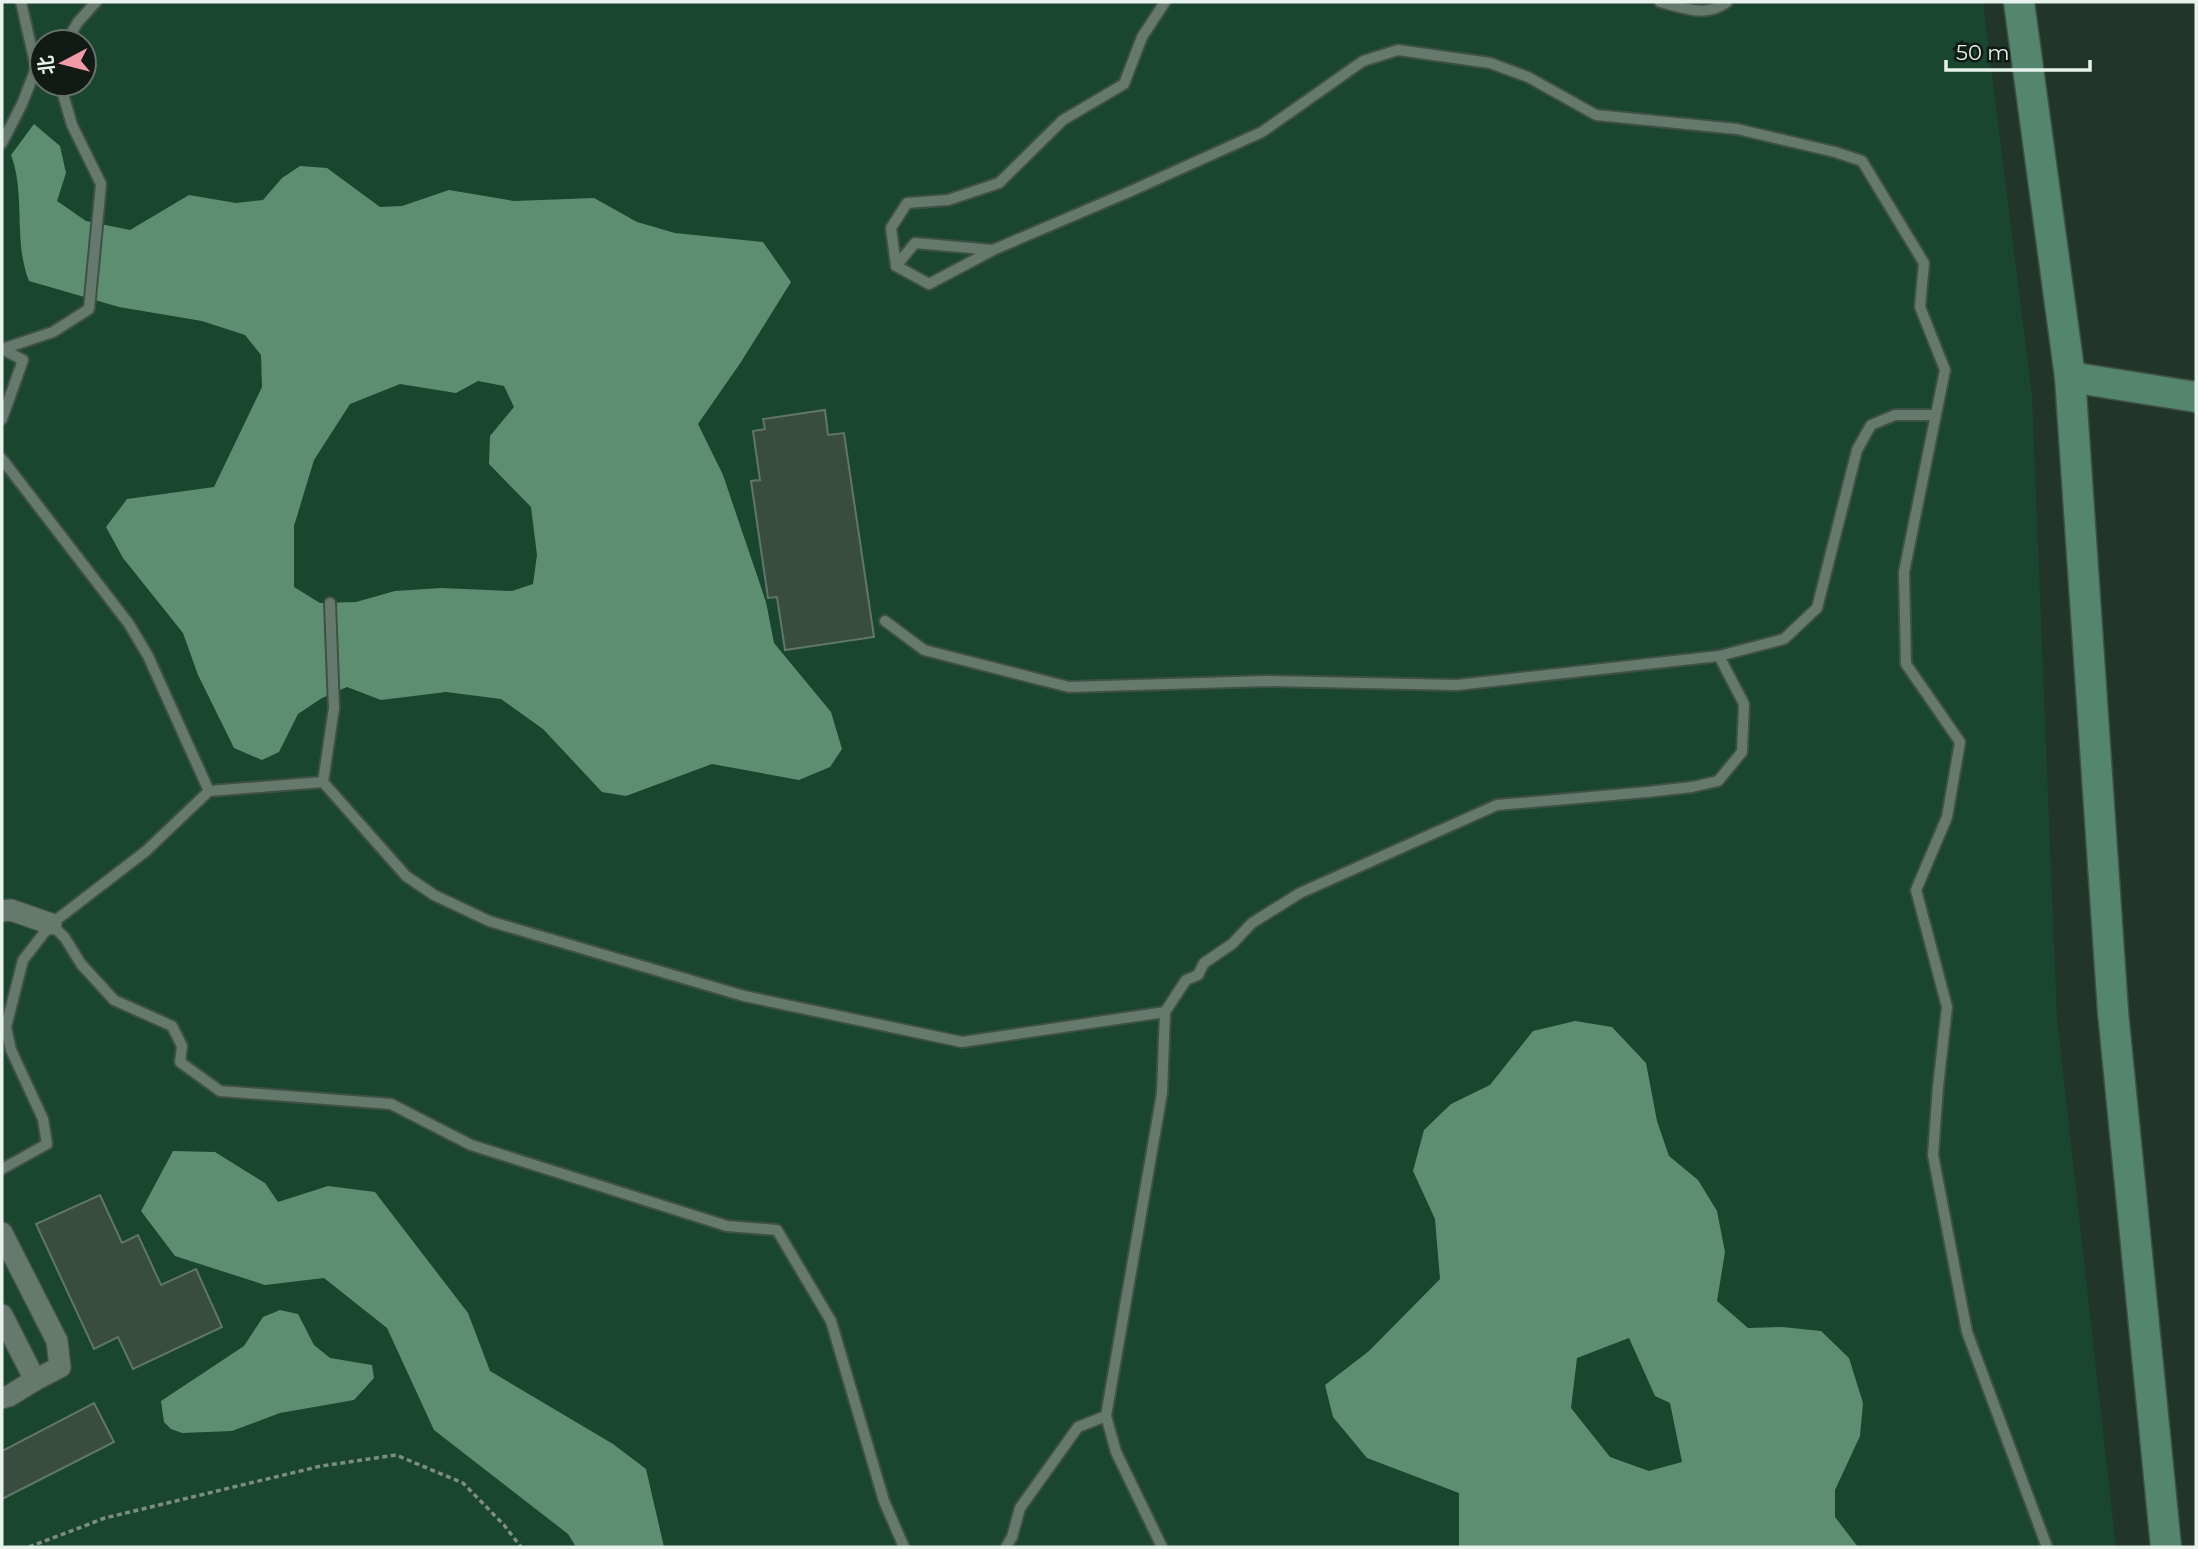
<svg xmlns="http://www.w3.org/2000/svg" width="2198" height="1549" font-family="Montserrat,'Noto Sans SC',sans-serif">
<style>
.green{fill:#1a452f;fill-rule:evenodd}
.water{fill:#5d8e72;fill-rule:evenodd}
.building{fill:#384c40;stroke:#61766a;stroke-width:2}
.lines{fill:none;stroke-linecap:round;stroke-linejoin:round}
.lane-casing{stroke:#3f5046;stroke-width:14}
.street-casing{stroke:#3f5046;stroke-width:24}
.secondary-casing{stroke:#3f5046;stroke-width:33}
.path{stroke:#7d8d84;stroke-width:3.5;stroke-dasharray:5 3.5;stroke-linecap:butt}
.lane{stroke:#65796d;stroke-width:10}
.street{stroke:#65796d;stroke-width:21}
.secondary{stroke:#54866d;stroke-width:30}
</style>
<rect width="100%" height="100%" fill="#22352a"/>
<path class="green" d="M2 2H1983L2032 396 2057 1019 2116 1547H2ZM42 42H84V84H42Z"/>
<g class="water">
<path d="M34 124 60 146 66 173 57 201 86 221 130 230 189 195 236 203 263 200 282 178 300 166 327 168 380 207 402 206 449 190 514 201 594 198 637 222 675 233 763 242 791 282 741 362 698 424 723 475 766 602 774 643 831 712 842 749 830 767 799 780 712 764 626 796 602 792 543 729 501 699 446 692 381 700 347 687 322 698 298 714 279 752 262 760 234 748 198 675 183 633 123 558 106 527 127 499 214 487 262 387 261 355 245 335 202 321 119 307 29 281C13 241 26 195 11 155ZM478 381 504 386 514 407 490 436 489 464 531 507 537 555 533 584 512 591 441 588 395 591 356 602 320 603 294 587V526L314 460 350 404 400 384 456 393Z"/>
<path d="M1575 1021 1612 1027 1646 1063 1657 1121 1669 1156 1698 1180 1717 1211 1725 1252 1717 1301 1748 1328 1782 1327 1821 1331 1849 1358 1863 1403 1860 1436 1835 1490V1517L1858 1547H1459V1493L1367 1458 1333 1417 1325 1385 1369 1351 1440 1279 1435 1219 1413 1171 1424 1130 1451 1104 1490 1085 1533 1031ZM1629 1338 1655 1396 1670 1403 1682 1462 1649 1471 1610 1457 1571 1408 1577 1358Z"/>
<path d="M173 1151 215 1152 265 1183 278 1202 328 1186 375 1192 468 1313 490 1371 613 1444 646 1469 664 1547H576L568 1534 434 1430 387 1328 324 1278 265 1285 175 1256 141 1211Z"/>
<path d="M280 1310 298 1314 314 1345 330 1358 372 1365 374 1378 354 1400 280 1413 232 1431 182 1433 171 1429 164 1422 161 1401 244 1346 263 1317Z"/>
</g>
<g class="building">
<path d="M825 410 828 435 844 433 874 637 785 650 777 597 768 598 751 481 760 480 753 431 765 429 763 419Z"/>
<path d="M100 1195 122 1243 138 1235 161 1285 196 1269 222 1327 133 1369 118 1337 94 1349 36 1224Z"/>
<path d="M94 1403 114 1442 2 1499V1451Z"/>
</g>
<g class="lines">
<g class="lane-casing">
<g id="lane">
<path d="M1660 2C1684 8 1706 18 1727 2"/>
<path d="M66 42 78 22 96 2"/>
<path d="M2 143 22 104 36 68 21 2"/>
<path d="M993 250 915 243 896 266 929 284 993 250 1131 191 1262 132 1363 61 1398 50 1490 63 1528 77 1596 115 1737 129 1835 152 1862 161 1924 263 1920 307 1945 370 1904 572 1906 664 1960 742 1947 817 1916 890 1947 1007 1938 1087 1933 1155 1967 1332 2047 1547"/>
<path d="M896 266 891 228 907 203 948 200 999 183 1063 120 1124 84 1142 37 1165 2"/>
<path d="M2 349 53 332 89 309 101 184 72 125 60 84"/>
<path d="M2 349 23 360 2 419"/>
<path d="M2 459 129 624 148 656 209 791"/>
<path d="M885 621 924 650 1069 687 1266 681 1457 685 1719 656 1784 639 1817 608 1857 450 1871 425 1895 415H1936"/>
<path d="M323 782 334 708 330 603"/>
<path d="M51 924 65 938 81 964 114 1000 172 1026 182 1046 180 1062 220 1091 391 1104 471 1145 727 1226 777 1230 831 1321 884 1501 904 1547"/>
<path d="M2 1169 47 1144 43 1119 11 1050 6 1027 23 960 51 924 146 851 209 791 323 782 406 876 434 895 489 921 744 996 962 1042 1165 1012"/>
<path d="M1006 1547 1012 1537 1020 1508 1078 1427 1106 1416"/>
<path d="M1162 1547 1116 1452 1106 1416 1162 1093 1165 1012 1186 980 1198 975 1204 963 1232 944 1252 923 1300 893 1497 805 1647 792 1692 787 1718 781 1742 752 1744 704 1719 656"/>
</g>
</g>
<g class="street-casing">
<g id="street">
<path d="M2 911 11 910 51 924"/>
<path d="M2 1233 57 1341 60 1367 35 1380 9 1396 2 1398"/>
<path d="M2 1315 35 1380"/>
</g>
</g>
<g class="secondary-casing">
<g id="secondary">
<path d="M2019 2 2070 377 2113 1012 2166 1547"/>
<path d="M2070 377 2196 397"/>
</g>
</g>
<path class="path" d="M29 1547 105 1518 321 1466 396 1455 463 1483 504 1525 521 1547"/>
<use href="#lane" class="lane"/>
<use href="#street" class="street"/>
<use href="#secondary" class="secondary"/>
</g>
<rect width="2198" height="1549" fill="none" stroke="#e7f3ec" stroke-width="7"/>
<g transform="translate(63 63) rotate(263)"><circle r="33" fill="#121a15" stroke="#67716b" stroke-width="2"/>
<path d="M0-5L12 26L0 18L-12 26Z" fill="#f39aa9"/>
<text y="-10" font-size="19" font-weight="bold" text-anchor="middle" fill="#e7f3ec">北</text>
</g>
<path d="M1946 60v10h144v-10" fill="none" stroke="#e7f3ec" stroke-width="3.5"/>
<text x="1956" y="60" font-size="21" fill="#e7f3ec" stroke="#121a15" stroke-width="5" paint-order="stroke">50 m</text>
</svg>
